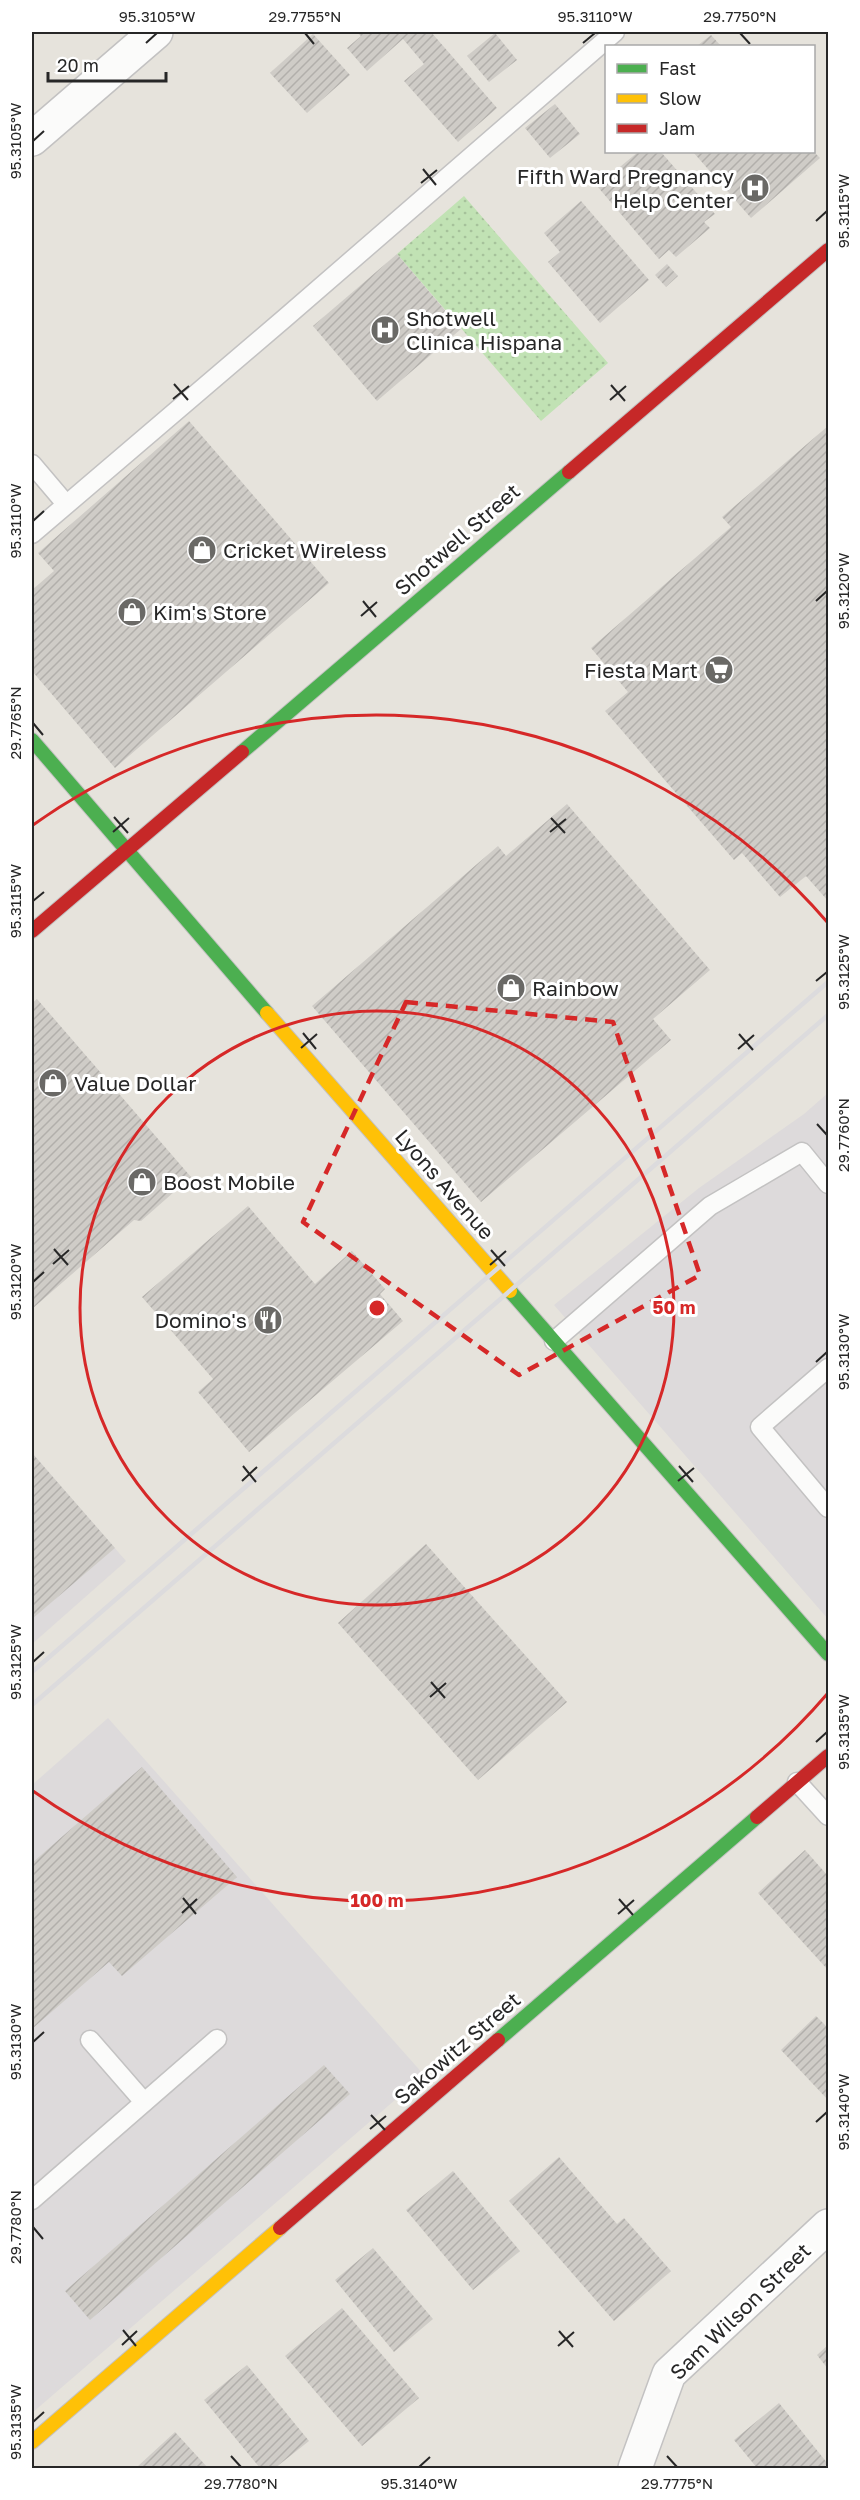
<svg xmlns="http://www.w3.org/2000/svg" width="860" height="2500" font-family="'Golos Text',sans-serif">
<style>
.industrial{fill:#dddadb}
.grass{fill:url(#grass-dots)}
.building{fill:url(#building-hatch)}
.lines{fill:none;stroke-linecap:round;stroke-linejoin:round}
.lane-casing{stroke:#c3c2c2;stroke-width:21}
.street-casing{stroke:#c3c2c2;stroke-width:36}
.fast-casing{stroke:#c3c2c2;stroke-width:16}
.slow-casing{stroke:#c3c2c2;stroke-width:16}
.jam-casing{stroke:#c3c2c2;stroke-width:16}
.lane{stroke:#fbfbfa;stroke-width:18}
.street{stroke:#fbfbfa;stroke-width:33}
.fast{stroke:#4caf50;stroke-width:14}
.slow{stroke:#ffc107;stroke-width:14}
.jam{stroke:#c62828;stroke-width:14}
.rail{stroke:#dcdbdd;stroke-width:4.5}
.marked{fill:none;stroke:#d62828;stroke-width:4.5;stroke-dasharray:12 8;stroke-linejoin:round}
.ticks{fill:none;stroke:#272727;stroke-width:2}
.ring{fill:none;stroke:#d62828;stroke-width:3}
.labels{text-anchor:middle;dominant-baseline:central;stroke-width:6;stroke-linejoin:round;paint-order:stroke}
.poi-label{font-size:21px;fill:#272727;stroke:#fff;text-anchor:start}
.street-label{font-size:21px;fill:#272727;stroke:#fff}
.centre{fill:#d62828;stroke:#fff;stroke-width:3}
.ring-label{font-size:18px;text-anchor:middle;font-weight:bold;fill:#d62828;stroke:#fff;stroke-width:6;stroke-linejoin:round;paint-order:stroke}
.neatline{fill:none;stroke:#272727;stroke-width:2}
.ticks-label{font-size:15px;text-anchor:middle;fill:#272727}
</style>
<defs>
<pattern id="grass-dots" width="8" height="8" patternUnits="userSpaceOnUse" patternTransform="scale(1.5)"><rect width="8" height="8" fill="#c1e2b4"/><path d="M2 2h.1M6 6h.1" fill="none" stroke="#a6c29b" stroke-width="1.8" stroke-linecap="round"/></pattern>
<pattern id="building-hatch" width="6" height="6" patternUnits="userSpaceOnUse" patternTransform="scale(1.5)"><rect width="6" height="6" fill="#cfccc7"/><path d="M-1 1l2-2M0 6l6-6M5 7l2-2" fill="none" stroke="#b2afab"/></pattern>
</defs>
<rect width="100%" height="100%" fill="#e6e3dc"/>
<g class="industrial">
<path d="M828 1093V1619L554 1305 699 1188 804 1114Z"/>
<path d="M32 1453 126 1561 32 1644Z"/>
<path d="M108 1718 424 2075 32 2413V1785Z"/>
</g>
<path class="grass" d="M464 196 608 363 541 421 397 254Z"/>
<g class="building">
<path d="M356 32H431L497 108 458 142 404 81 424 64 403 39 367 71 347 48 361 36Z"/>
<path d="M495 33 517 60 489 82 467 56Z"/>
<path d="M313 34 350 75 307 113 270 73Z"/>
<path d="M711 35 721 46H697Z"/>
<path d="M555 104 580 134 550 158 525 128Z"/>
<path d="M638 152H661L715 214 704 222 710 228 676 257 669 250 659 259 597 186Z"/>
<path d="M693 152H814L820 158 751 218Z"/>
<path d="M581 201 649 280 600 323 548 262 560 252 544 233Z"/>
<path d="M397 254 461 329 377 401 313 326Z"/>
<path d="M667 264 678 276 666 287 655 275Z"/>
<path d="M189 421 329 583 115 768 32 671V590L54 571 38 553Z"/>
<path d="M828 426V901L806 876 780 897 742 853 734 860 605 711 628 692 591 648 731 527 722 517Z"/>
<path d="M567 804 710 970 653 1019 671 1040 481 1202 312 1006 498 846 506 856Z"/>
<path d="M37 999 191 1177 141 1221 134 1220 32 1309V1004Z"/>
<path d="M248 1206 315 1284 352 1251 385 1289 380 1294 403 1321 249 1452 198 1392 213 1379 142 1297Z"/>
<path d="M32 1453 115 1548 32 1619Z"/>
<path d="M426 1544 567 1702 478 1780 338 1623Z"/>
<path d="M142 1767 237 1877 122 1976 109 1962 32 2029V1863Z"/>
<path d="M805 1850 828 1876V1970L758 1893Z"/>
<path d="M816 2016 828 2028V2100L781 2050Z"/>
<path d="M324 2065 350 2094 90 2320 65 2291Z"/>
<path d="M559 2157 617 2224 624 2218 671 2271 614 2321 509 2201Z"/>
<path d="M453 2171 520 2251 473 2290 406 2210Z"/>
<path d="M373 2248 433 2319 394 2352 335 2280Z"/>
<path d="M342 2308 419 2398 362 2446 285 2356Z"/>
<path d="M828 2345V2369L817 2355Z"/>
<path d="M247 2365 309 2441 275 2468H260L204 2400Z"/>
<path d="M779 2403 828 2464 822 2468H757L734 2440Z"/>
<path d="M175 2432 208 2468H138L137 2467Z"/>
</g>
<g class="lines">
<g class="lane-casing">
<g id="lane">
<path d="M32 464 66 504"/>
<path d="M32 534 285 318 615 32"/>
<path d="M554 1341 710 1206 802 1152 828 1184"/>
<path d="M828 1368 760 1427 828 1508"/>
<path d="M797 1782 828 1816"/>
<path d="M90 2040 144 2102"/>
<path d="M32 2200 217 2039"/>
</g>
</g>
<g class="street-casing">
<g id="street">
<path d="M32 139 156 32"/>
<path d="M635 2468 669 2374 828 2226"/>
</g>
</g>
<g class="fast-casing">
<g id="fast">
<path d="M32 740 267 1013"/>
<path d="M242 752 569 472"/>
<path d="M510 1291 828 1654"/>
<path d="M498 2040 757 1817"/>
</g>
</g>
<g class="slow-casing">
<g id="slow">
<path d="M267 1013 510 1291"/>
<path d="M32 2442 280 2228"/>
</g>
</g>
<g class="jam-casing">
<g id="jam">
<path d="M569 472 828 250"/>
<path d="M32 931 242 752"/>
<path d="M757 1817 828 1756"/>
<path d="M280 2228 498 2040"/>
</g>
</g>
<use href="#lane" class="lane"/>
<use href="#street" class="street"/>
<use href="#fast" class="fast"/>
<use href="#slow" class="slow"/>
<use href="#jam" class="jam"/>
<g class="rail">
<path d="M32 1672 828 982"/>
<path d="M32 1705 828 1015"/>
</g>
</g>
<path class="marked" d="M406 1002 613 1022 700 1275 519 1375 303 1222Z"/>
<path class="ticks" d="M305 33 314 44M740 33 750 44M146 43 157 33M583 43 595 33M33 141 44 131M423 169 436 185M421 183 437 170M816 221 827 211M174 384 188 400M611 385 625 401M173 399 189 386M610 400 626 386M33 521 44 511M363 601 376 617M816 601 827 591M361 616 377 602M33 723 43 735M114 817 128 833M551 818 565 833M113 832 129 818M550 832 566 819M33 901 44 892M816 981 827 972M303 1033 316 1049M739 1034 753 1050M301 1048 317 1034M738 1049 754 1035M817 1124 827 1135M54 1249 68 1265M491 1250 505 1266M53 1264 69 1250M490 1265 506 1251M33 1282 44 1272M816 1362 827 1352M243 1466 256 1482M679 1466 693 1482M242 1481 257 1467M678 1481 694 1468M33 1662 44 1652M431 1682 445 1698M430 1697 446 1683M816 1742 827 1732M183 1898 196 1914M619 1899 633 1915M182 1913 197 1899M618 1914 634 1900M33 2042 44 2032M371 2115 385 2130M816 2122 827 2112M370 2129 386 2116M33 2227 43 2239M123 2330 136 2346M559 2331 573 2347M122 2345 137 2331M558 2346 574 2332M33 2422 44 2412M231 2456 241 2467M667 2456 677 2467M419 2467 430 2457"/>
<g class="ring">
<circle cx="377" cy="1308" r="297"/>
<path d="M828 1693A593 593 0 0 1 33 1791M33 825A593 593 0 0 1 828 923"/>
</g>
<defs>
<g id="hospital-disc" transform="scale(1.5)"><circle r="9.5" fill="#6a6966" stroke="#fff"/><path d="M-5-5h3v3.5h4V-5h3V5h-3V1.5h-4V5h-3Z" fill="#fff"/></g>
<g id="shop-disc" transform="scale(1.5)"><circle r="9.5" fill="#6a6966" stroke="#fff"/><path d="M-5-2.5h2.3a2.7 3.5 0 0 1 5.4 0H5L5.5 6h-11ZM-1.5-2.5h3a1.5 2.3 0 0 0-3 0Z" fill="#fff"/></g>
<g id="supermarket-disc" transform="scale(1.5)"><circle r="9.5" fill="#6a6966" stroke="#fff"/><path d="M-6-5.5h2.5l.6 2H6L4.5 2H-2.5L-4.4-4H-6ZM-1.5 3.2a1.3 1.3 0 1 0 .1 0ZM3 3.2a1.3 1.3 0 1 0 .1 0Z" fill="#fff"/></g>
<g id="restaurant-disc" transform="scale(1.5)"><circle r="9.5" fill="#6a6966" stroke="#fff"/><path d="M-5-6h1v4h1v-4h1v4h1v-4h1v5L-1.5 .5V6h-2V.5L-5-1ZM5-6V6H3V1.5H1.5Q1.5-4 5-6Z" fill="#fff"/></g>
</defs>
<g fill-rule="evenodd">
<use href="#hospital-disc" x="755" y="188"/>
<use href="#hospital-disc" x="385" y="330"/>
<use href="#shop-disc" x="202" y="550"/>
<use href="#shop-disc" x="132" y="612"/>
<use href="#supermarket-disc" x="719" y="670"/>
<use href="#shop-disc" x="511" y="988"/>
<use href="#shop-disc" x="53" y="1083"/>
<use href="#shop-disc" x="142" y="1182"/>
<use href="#restaurant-disc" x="268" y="1320"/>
</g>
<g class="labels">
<g class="poi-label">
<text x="734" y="176" text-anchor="end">Fifth Ward Pregnancy<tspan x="734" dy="24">Help Center</tspan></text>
<text x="406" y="318">Shotwell<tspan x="406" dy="24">Clinica Hispana</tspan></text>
<text x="223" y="550">Cricket Wireless</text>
<text x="153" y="612">Kim's Store</text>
<text x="698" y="670" text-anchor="end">Fiesta Mart</text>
<text x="532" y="988">Rainbow</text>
<text x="74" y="1083">Value Dollar</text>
<text x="163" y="1182">Boost Mobile</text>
<text x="247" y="1320" text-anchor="end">Domino's</text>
</g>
<g class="street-label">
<text transform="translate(457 539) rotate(-41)">Shotwell Street</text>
<text transform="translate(445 1184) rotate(49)">Lyons Avenue</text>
<text transform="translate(457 2048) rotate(-41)">Sakowitz Street</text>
<text transform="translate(740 2311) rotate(-44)">Sam Wilson Street</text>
</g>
</g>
<circle cx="377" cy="1308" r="9" class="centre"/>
<g class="ring-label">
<text x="674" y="1314">50 m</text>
<text x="377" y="1907">100 m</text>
</g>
<rect width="860" height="2500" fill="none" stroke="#ffffff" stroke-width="66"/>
<rect x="605" y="45" width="210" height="108" fill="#ffffff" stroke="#a9a9a9" stroke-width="1.5"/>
<rect x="617" y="64" width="30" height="9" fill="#4caf50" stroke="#a9a9a9" stroke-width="1.5"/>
<text x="659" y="75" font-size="18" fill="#272727">Fast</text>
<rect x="617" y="94" width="30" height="9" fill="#ffc107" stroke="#a9a9a9" stroke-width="1.5"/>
<text x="659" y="105" font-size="18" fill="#272727">Slow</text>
<rect x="617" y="124" width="30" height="9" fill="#c62828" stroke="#a9a9a9" stroke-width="1.5"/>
<text x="659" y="135" font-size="18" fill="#272727">Jam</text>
<path d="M48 72v9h118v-9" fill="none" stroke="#272727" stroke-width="3"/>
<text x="57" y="72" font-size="18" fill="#272727" stroke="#ffffff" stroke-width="4.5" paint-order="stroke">20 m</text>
<rect x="33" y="33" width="794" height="2434" class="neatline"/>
<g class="ticks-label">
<text x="157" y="22">95.3105°W</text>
<text x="305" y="22">29.7755°N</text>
<text x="595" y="22">95.3110°W</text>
<text x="740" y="22">29.7750°N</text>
<text transform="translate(16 141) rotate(-90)" y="5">95.3105°W</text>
<text transform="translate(844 211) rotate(-90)" y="5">95.3115°W</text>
<text transform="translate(16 521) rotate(-90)" y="5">95.3110°W</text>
<text transform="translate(844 591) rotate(-90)" y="5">95.3120°W</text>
<text transform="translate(16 723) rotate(-90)" y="5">29.7765°N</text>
<text transform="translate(16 901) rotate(-90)" y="5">95.3115°W</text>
<text transform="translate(844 972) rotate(-90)" y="5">95.3125°W</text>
<text transform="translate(844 1135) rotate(-90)" y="5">29.7760°N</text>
<text transform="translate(16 1282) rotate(-90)" y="5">95.3120°W</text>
<text transform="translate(844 1352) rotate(-90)" y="5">95.3130°W</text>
<text transform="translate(16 1662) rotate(-90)" y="5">95.3125°W</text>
<text transform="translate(844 1732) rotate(-90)" y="5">95.3135°W</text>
<text transform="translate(16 2042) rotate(-90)" y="5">95.3130°W</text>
<text transform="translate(844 2112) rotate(-90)" y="5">95.3140°W</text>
<text transform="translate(16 2227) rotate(-90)" y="5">29.7780°N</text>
<text transform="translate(16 2422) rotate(-90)" y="5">95.3135°W</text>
<text x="241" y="2489">29.7780°N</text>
<text x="419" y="2489">95.3140°W</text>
<text x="677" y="2489">29.7775°N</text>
</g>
</svg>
